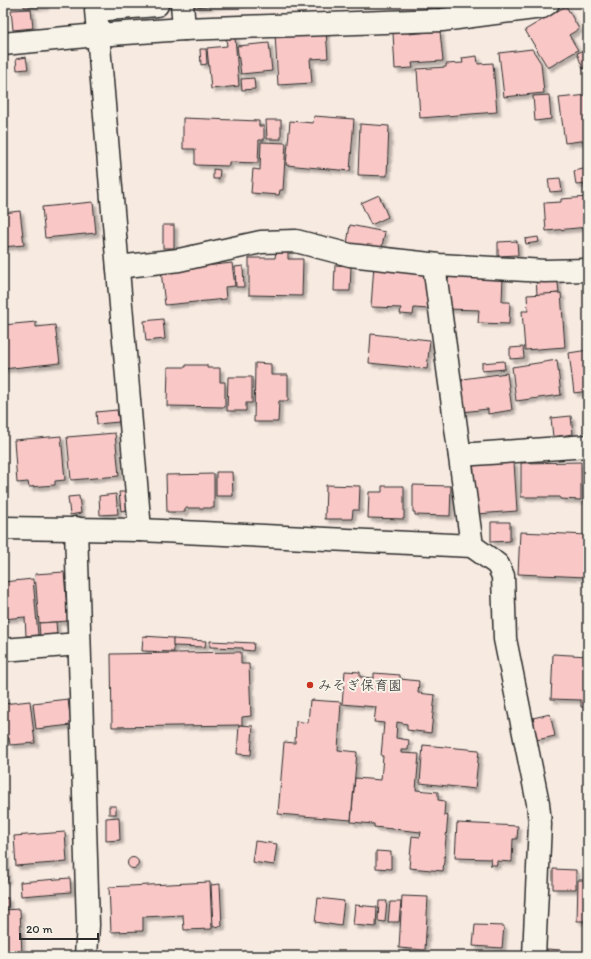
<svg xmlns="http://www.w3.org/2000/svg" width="591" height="959" font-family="Itim,'Klee One',sans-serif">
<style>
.building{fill:#f9c8c6;stroke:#2b2b2b;filter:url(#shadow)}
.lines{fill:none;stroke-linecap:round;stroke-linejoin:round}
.street-casing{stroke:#2b2b2b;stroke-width:25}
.street{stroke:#f7f3e8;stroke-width:22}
.poi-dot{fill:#c8321e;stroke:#f7f3e8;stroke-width:1.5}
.labels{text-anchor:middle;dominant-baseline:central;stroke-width:4;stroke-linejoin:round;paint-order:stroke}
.poi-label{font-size:14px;fill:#2b2b2b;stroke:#f7f3e8;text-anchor:start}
</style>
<defs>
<filter id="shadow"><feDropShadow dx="3.5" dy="3.5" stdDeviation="1" flood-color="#0004"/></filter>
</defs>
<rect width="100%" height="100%" fill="#f7eae1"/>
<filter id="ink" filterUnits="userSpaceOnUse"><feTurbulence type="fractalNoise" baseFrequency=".025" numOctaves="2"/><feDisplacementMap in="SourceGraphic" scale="8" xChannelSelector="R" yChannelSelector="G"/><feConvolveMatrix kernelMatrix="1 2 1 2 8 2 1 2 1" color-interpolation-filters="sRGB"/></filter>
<g filter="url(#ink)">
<g class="building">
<path d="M24 3H45V6L24 7Z"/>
<path d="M194 3H242L195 7Z"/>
<path d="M435 3H483V5L436 8Z"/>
<path d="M566 6 579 29 569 35 578 50 548 68 525 30Z"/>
<path d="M31 9 33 28 13 30 11 10Z"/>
<path d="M326 31 328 58 310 59 312 83 278 85 275 34Z"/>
<path d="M409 31V34L440 31 443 61 412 63 413 68 395 69 393 33Z"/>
<path d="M235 37 239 86 211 89 207 48 227 46 226 38Z"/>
<path d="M269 43 272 71 241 74 237 46Z"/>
<path d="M200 49H206L207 64 201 65Z"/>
<path d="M532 49 541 63 544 93 504 97 499 53Z"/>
<path d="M588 49V68L583 69 577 53Z"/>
<path d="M477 56 478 64 493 63 497 112 420 118 417 69 446 67V64L463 63 462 58Z"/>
<path d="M26 57 28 69 17 70 16 59Z"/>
<path d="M254 78 255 89 242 90 241 79Z"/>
<path d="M549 95 551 119 535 121 533 96Z"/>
<path d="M588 95V140L565 143 559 98Z"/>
<path d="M314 116 354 119 350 171 286 165 290 121 313 123Z"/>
<path d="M183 118 259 121V126H264V140H259L258 163 229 162V166L195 165V149H183Z"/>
<path d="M266 120H281V139H267Z"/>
<path d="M360 124 389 126 387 176 358 175Z"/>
<path d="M261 142 286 143 283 190H280L279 195 251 193 253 169 260 170Z"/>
<path d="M588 168V184L576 185 574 171Z"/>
<path d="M213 169 220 170 219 179H213Z"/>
<path d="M560 178 562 191 550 192 548 179Z"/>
<path d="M379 195 388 217 371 225 361 203Z"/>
<path d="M588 197V227L546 231 544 203 561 202V199Z"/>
<path d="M93 202 96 233 45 238 42 207Z"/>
<path d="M20 211 24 245 3 247V213Z"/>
<rect x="163" y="225" width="11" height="23"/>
<path d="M350 225 385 232 381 251 347 244Z"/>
<path d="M538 237 539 242 526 244 525 239Z"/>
<path d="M517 241 518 255 498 256V242Z"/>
<path d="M276 251H288V259H303L302 296 249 295V258H275Z"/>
<path d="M232 263 235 286 225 287 226 299 165 305 161 271Z"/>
<path d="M335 265 351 266 350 291H334Z"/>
<path d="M374 265 430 268 428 309 414 308 413 315 400 314 401 308 371 307Z"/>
<path d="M243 266 244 287H236L235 267Z"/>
<path d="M448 274 503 276 502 302H510L509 324 478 323 479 310 447 309Z"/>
<path d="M557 274 559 293 537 295 536 276Z"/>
<path d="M561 293 565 347 525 350 522 311H528L527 295Z"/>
<path d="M163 319 165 339 146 341 144 321Z"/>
<path d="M36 322V327L55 325 60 363 3 369V325Z"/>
<path d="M371 334 430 340 427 369 369 363Z"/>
<path d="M523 347 524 358 510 359V348Z"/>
<path d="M588 350V391L574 393 569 353Z"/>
<path d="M557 360 561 395 516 401 512 367Z"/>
<path d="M504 361 505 369 482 371V363Z"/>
<path d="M255 363 271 364V375H288V401H279L278 422H254Z"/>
<path d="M186 365H207V368H220V382H225V407L167 406 168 367H186Z"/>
<path d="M507 373 512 410 488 414V409L462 412 458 382 463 381 462 379Z"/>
<path d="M228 377H252V403H246V411H227Z"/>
<path d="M117 410 119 422 97 424 96 412Z"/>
<path d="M571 416 573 434 553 437 551 418Z"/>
<path d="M115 433 119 476 71 480 67 437Z"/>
<path d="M61 436 65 480 55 481V485L29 487 28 482 17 483 14 440Z"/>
<path d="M473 461 514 462 517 511 477 514Z"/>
<path d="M581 462V500L560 499V497H521V463Z"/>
<path d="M216 472H232L233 496H216Z"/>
<path d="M214 474V508H185V512H167L166 475Z"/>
<path d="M326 485 360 486 359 510H353L352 519H325Z"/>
<path d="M413 485 451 486 450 516 415 515V512H413Z"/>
<path d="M382 486H404V519L368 518 369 492H382Z"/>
<path d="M119 492H129L130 509 121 511Z"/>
<path d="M116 494 118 514 100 515 99 496Z"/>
<path d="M79 496 81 513 70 515 68 497Z"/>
<path d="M491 522H510V541L491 542Z"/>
<path d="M520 532 588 535 586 577 518 574Z"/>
<path d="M64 572 68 621 39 623 35 574Z"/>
<path d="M33 579 38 635 26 636 25 617 3 619V582Z"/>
<path d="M56 622 57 634 40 636 39 623Z"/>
<path d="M143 636 173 638 174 652 142 651Z"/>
<path d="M173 639 206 641 205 647 173 646Z"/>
<path d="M210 641 254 643 253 651 243 650V648L210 647Z"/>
<path d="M241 652V664H249L251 716 242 717V725L112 727 111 654Z"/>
<path d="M553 654 588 656V707H581V700L551 699Z"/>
<path d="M345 671 360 672V677L374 678V673L400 675V679L419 681 418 693 435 695 431 733 407 730V724L397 722 396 738 409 740 408 750H401V753L419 754 416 790 438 792V800L445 801 444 815 448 816 443 871 409 868 412 836 420 837 421 832 374 827V824L351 822 355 778 381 780 383 756H381L384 723 374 722 376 707 342 704Z"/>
<path d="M68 699 71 725 36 729 33 703Z"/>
<path d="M310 700 341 702 338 750 357 752 351 820 278 814 284 742 295 743 296 721 308 723Z"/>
<path d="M30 701 35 743 10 745 9 738 3 739V704Z"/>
<path d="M550 714 555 736 537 740 533 718Z"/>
<path d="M239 725 253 726 251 755 237 754Z"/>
<path d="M423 745 479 750 475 789 420 783Z"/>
<rect x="109" y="806" width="7" height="8"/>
<path d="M119 817 120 840 106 841V818Z"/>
<path d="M457 823 518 826 517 839H513L512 862 497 861V865H490L491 859 455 858Z"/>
<path d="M65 832 67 862 16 866 14 836Z"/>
<path d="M3 838H4L7 880H3Z"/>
<path d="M255 841 277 844 274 865 252 862Z"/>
<path d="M376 851 391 852V869L376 868Z"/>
<circle cx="133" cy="863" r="5.5"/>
<path d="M553 869 576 870V889H553Z"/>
<path d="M70 878 71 892 21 896 20 882Z"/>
<path d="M578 880H588V921H577Z"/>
<path d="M210 882 212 929 184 930 183 915 143 917V931L111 932 109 887Z"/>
<path d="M220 884 222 926 213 927 211 885Z"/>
<path d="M402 896 428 897 425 950 399 948Z"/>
<rect x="3" y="898" width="5" height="9"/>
<path d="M318 898 344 901 341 926 315 922Z"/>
<path d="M379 901H387L385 922 378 921Z"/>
<path d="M390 902H401L399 922H388Z"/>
<path d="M355 905 377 907 376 927 353 925Z"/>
<path d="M20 909 22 956H3V910Z"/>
<path d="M475 925 504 926 502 948 473 946Z"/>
<path d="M547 949 561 950 560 956H547Z"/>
<path d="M562 951 586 952V956H562Z"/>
</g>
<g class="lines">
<g class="street-casing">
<g id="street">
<path d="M182 3 184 29"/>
<path d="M3 44 97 35 184 29 442 20 542 7 548 3"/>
<path d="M434 265 472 546 493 561 498 565 503 576 505 639 538 803 540 824 534 956"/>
<path d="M118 267 179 260 261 242 296 241 350 255 439 265 545 271 588 270"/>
<path d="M460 455 588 446"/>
<path d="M3 528 140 530 96 10 157 5V3"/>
<path d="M76 528 88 925 86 956"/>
<path d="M140 530 472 546"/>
<path d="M3 650 79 644"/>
</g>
</g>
<use href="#street" class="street"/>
</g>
</g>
<circle class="poi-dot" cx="310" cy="685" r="4"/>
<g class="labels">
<g class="poi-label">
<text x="318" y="685">みそぎ保育園</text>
</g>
</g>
<rect width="591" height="959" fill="none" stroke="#f7f3e8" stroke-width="16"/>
<rect x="8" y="8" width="575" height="943" fill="none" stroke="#2b2b2b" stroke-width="1.5" filter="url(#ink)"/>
<path d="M20 933v6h78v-6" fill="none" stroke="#2b2b2b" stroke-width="2"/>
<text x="26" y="933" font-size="12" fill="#2b2b2b" stroke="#f7f3e8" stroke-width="3" paint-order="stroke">20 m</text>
</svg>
